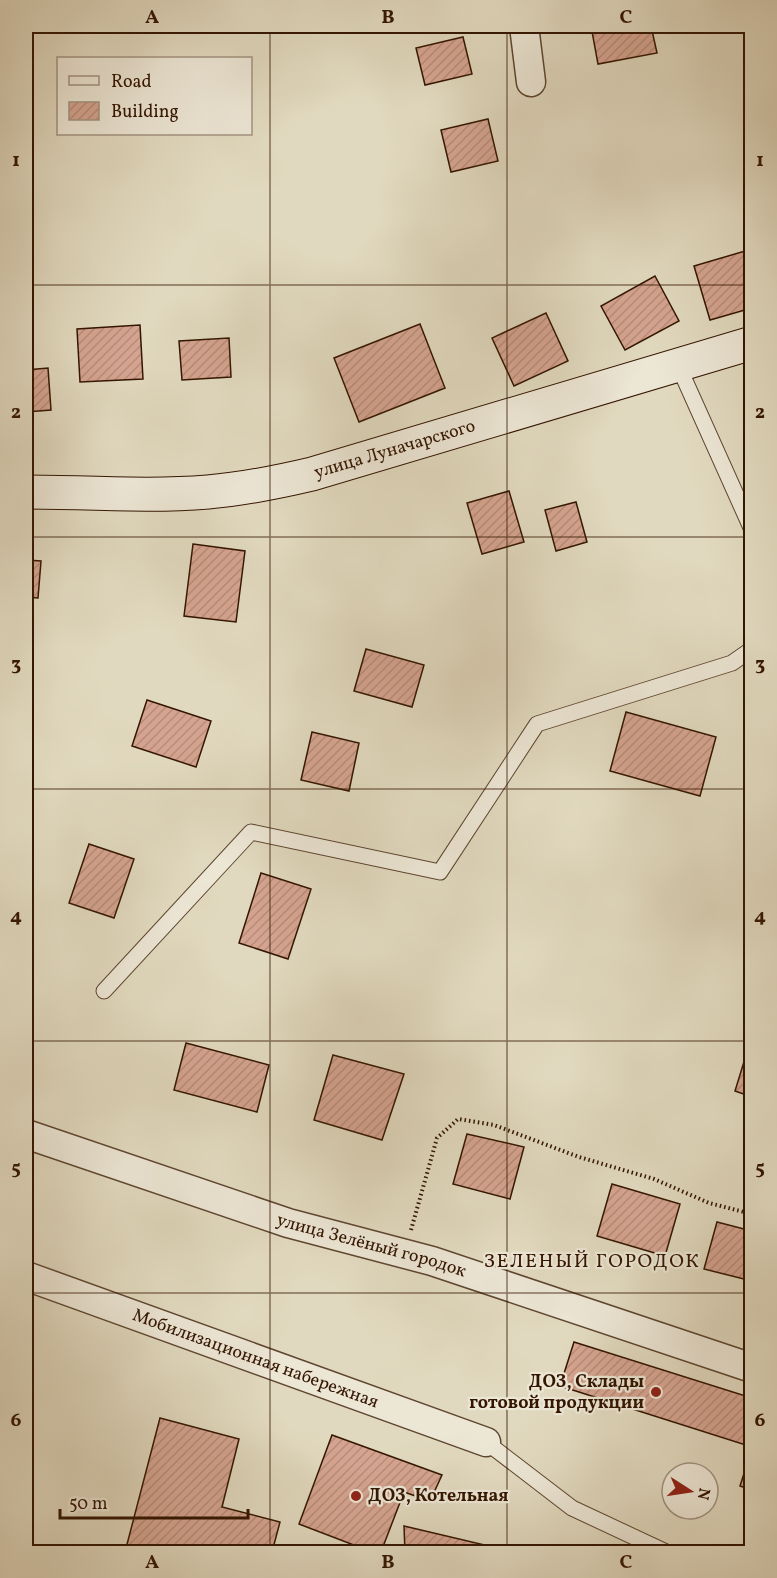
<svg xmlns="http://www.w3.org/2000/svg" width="777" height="1578" font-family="Vollkorn,serif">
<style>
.building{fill:url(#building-hatch);stroke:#331500;stroke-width:1.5}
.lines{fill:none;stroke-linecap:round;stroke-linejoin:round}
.lane-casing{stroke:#5e4630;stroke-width:17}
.street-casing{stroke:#5e4630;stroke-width:31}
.secondary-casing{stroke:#331500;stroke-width:35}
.path{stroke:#331500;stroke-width:4;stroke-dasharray:1.5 3;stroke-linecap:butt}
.lane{stroke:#ece6d5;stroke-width:15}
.street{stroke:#ece6d5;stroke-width:28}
.secondary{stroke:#ece6d5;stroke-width:33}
.grid{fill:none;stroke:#331500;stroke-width:1.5;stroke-opacity:0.55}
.poi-dot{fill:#8f2418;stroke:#ece6d5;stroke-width:2}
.labels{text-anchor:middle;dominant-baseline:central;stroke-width:4.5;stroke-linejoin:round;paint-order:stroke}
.street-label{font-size:18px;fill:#331500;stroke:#ece6d5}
.poi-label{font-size:18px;font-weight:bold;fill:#331500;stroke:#ece6d5;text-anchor:end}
.neighbourhood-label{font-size:20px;letter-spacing:1.5px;fill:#331500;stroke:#ece6d5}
.neatline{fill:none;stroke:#331500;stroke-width:2}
.grid-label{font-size:20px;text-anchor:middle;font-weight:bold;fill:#331500}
</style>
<defs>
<pattern id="building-hatch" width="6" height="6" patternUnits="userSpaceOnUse" patternTransform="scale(1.5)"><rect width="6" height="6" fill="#d5a490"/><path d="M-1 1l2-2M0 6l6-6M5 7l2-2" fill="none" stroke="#b78c7a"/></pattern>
</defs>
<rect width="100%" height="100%" fill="#e1d9bf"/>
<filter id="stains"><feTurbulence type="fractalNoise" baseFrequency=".00333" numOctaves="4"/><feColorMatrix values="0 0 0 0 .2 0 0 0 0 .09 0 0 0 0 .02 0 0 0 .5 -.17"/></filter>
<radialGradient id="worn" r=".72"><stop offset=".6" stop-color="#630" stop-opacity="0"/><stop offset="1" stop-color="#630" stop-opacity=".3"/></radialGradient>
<g class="building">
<path d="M591 26H651L657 53 598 64Z"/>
<path d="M463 37 472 74 425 85 416 48Z"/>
<path d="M488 119 498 161 451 172 441 130Z"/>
<path d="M752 249V308L710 320 694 266Z"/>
<path d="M655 276 679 321 625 350 601 306Z"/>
<path d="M546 313 568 361 514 386 492 338Z"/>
<path d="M420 324 445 388 359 422 334 358Z"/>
<path d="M140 325 143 379 80 382 77 329Z"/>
<path d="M229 338 231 377 182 380 179 341Z"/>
<path d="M48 368 51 410 26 412V370Z"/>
<path d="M509 491 524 542 482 554 467 503Z"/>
<path d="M576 502 587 542 556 551 545 510Z"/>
<path d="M193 544 245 551 236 622 184 616Z"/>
<path d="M26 560 41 561 38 598 26 597Z"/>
<path d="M366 649 424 665 412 707 354 691Z"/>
<path d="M147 700 211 721 196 767 132 746Z"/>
<path d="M626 712 716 737 700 796 610 771Z"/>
<path d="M312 732 359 743 349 791 301 780Z"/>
<path d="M89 844 134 859 114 918 69 903Z"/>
<path d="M261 873 311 889 288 959 239 943Z"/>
<path d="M750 1042 752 1043V1097L735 1091Z"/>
<path d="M186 1043 269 1065 257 1112 174 1090Z"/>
<path d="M333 1055 404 1074 382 1140 314 1120Z"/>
<path d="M467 1134 524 1147 510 1199 453 1184Z"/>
<path d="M612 1184 680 1204 665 1256 597 1236Z"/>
<path d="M717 1222 752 1231V1281L704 1269Z"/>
<path d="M574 1342 752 1398V1447L560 1386Z"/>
<path d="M160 1418 239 1439 222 1507 280 1522 272 1552H125Z"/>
<path d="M332 1435 442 1475 430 1501 404 1492 381 1552H372L299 1524Z"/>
<path d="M752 1448V1490L740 1486Z"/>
<path d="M404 1526 514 1552H405Z"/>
</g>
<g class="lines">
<g class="lane-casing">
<g id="lane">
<path d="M678 365 752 530"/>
<path d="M104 991 251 832 440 872 537 724 732 663 752 649"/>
<path d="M486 1442 572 1508 666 1552"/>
</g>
</g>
<g class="street-casing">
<g id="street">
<path d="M524 26 531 82"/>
<path id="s1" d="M26 1134 288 1223 432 1261 752 1368"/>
<path id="s2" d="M26 1276 486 1442"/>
</g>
</g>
<g class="secondary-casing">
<g id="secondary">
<path id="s3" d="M26 492C86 492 148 497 208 492 243 489 278 482 312 474L752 343"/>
</g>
</g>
<path class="path" d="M411 1230 437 1138 458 1119 494 1125 579 1157 654 1179 709 1203 752 1214"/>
<use href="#lane" class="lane"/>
<use href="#street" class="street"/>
<use href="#secondary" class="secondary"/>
</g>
<path class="grid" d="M270 26V1552M507 26V1552M26 285H752M26 537H752M26 789H752M26 1041H752M26 1293H752"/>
<g class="poi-dot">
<circle cx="656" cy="1392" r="6"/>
<circle cx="356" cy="1496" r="6"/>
</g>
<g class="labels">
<g class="street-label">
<text stroke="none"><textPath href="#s3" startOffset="374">улица Луначарского</textPath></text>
<text stroke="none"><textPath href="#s1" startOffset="363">улица Зелёный городок</textPath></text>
<text stroke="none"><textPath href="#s2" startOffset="244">Мобилизационная набережная</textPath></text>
</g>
<g class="poi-label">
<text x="644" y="1382">ДОЗ, Склады<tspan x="644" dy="21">готовой продукции</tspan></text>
<text x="368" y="1496" text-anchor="start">ДОЗ, Котельная</text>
</g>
<g class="neighbourhood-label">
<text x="592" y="1262">ЗЕЛЕНЫЙ ГОРОДОК</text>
</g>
</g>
<rect width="777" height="1578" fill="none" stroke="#e1d9bf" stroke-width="66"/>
<rect x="57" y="57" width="195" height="78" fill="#ece6d5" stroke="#a29280" stroke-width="1.5"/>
<rect x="69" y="76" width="30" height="9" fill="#ece6d5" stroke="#a29280" stroke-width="1.5"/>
<text x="111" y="87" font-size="18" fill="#331500">Road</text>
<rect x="69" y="102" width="30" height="18" fill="url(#building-hatch)" stroke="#a29280" stroke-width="1.5"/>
<text x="111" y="117" font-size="18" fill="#331500">Building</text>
<g transform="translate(690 1491) rotate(102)"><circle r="28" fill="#ece6d5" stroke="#a29280" stroke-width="1.5"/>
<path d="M0-4.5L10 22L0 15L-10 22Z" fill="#8f2418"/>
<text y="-9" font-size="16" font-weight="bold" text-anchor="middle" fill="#331500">N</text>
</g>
<path d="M60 1509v9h188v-9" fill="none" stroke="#331500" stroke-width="3"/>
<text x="69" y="1509" font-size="18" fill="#331500" stroke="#ece6d5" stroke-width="4.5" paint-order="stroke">50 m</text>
<rect x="33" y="33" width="711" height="1512" class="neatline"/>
<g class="grid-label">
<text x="152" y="23">A</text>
<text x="388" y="23">B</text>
<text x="626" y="23">C</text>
<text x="16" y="166">1</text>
<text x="760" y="166">1</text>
<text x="16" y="418">2</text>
<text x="760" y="418">2</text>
<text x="16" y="670">3</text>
<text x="760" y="670">3</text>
<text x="16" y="922">4</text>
<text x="760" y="922">4</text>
<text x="16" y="1174">5</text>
<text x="760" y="1174">5</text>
<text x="16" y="1426">6</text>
<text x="760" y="1426">6</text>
<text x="152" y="1568">A</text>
<text x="388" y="1568">B</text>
<text x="626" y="1568">C</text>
</g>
<rect width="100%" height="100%" filter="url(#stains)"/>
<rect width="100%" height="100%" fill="url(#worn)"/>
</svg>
